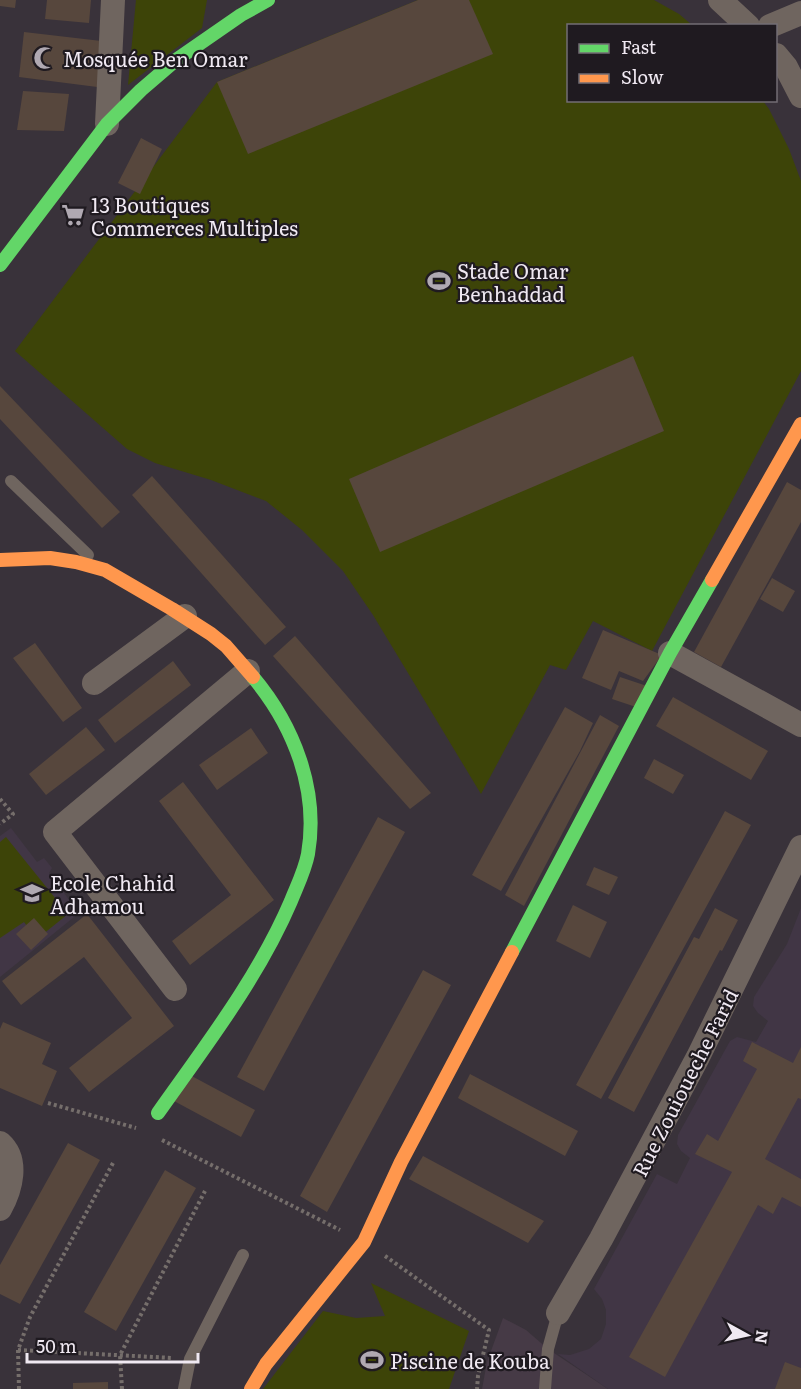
<svg xmlns="http://www.w3.org/2000/svg" width="801" height="1389" font-family="Literata,serif">
<style>
.commercial{fill:#463a46}
.education{fill:#413645}
.green{fill:#3d4408}
.building{fill:#57473d}
.lines{fill:none;stroke-linecap:round;stroke-linejoin:round}
.path{stroke:#756e6b;stroke-width:4;stroke-dasharray:3 3;stroke-linecap:butt}
.lane{stroke:#6f655f;stroke-width:12}
.street{stroke:#6f655f;stroke-width:24}
.fast{stroke:#63d668;stroke-width:14}
.slow{stroke:#ff974d;stroke-width:14}
.labels{text-anchor:middle;dominant-baseline:central;stroke-width:4.5;stroke-linejoin:round;paint-order:stroke}
.poi-label{font-size:20px;fill:#f0e9f2;stroke:#1f1a20;text-anchor:start}
.street-label{font-size:20px;fill:#f0e9f2;stroke:#1f1a20}
</style>
<rect width="100%" height="100%" fill="#39323a"/>
<path class="commercial" d="M503 1318 526 1330 548 1349 608 1389H482L487 1362Z"/>
<g class="education">
<path d="M11 828 37 862 44 858 52 868 49 873 79 913 0 977V836Z"/>
<path d="M801 908V1389H608L558 1354 570 1355 589 1349 601 1339 606 1324V1310L602 1299 594 1289 657 1174 677 1184 690 1158 681 1151 677 1144 678 1135 730 1041 737 1037 756 1042 768 1021 758 1013 753 1006 754 997 787 944Z"/>
</g>
<g class="green">
<path d="M136 0H207L202 28 128 85Z"/>
<path d="M418 0H654L679 14 692 25 568 26V100L763 101 769 109 789 149 801 181V371L652 651 593 621 566 670 550 665 481 794 373 615 343 571 302 530 266 501 211 480 155 463 127 449 15 351 217 82Z"/>
<path d="M6 837 68 914 37 939 24 922 0 938V842Z"/>
<path d="M371 1283 469 1331 449 1389H263L323 1311 356 1318 385 1316Z"/>
</g>
<g class="building">
<path d="M0 0H16L15 8 0 6Z"/>
<path d="M47 0H91L89 23 45 19Z"/>
<path d="M418 0H469L493 54 248 154 217 82Z"/>
<path d="M24 32 110 42 105 88 19 77Z"/>
<path d="M23 91 69 94 64 131 17 130Z"/>
<path d="M141 138 162 149 140 194 118 183Z"/>
<path d="M633 356 664 431 380 552 349 479Z"/>
<path d="M0 386 120 512 102 528 0 419Z"/>
<path d="M152 476 286 627 265 645 132 495Z"/>
<path d="M787 482 801 490V522L721 667 694 652Z"/>
<path d="M772 578 795 591 783 612 760 599Z"/>
<path d="M603 630 662 655 643 681 619 671 611 690 582 678Z"/>
<path d="M295 636 431 793 410 809 273 656Z"/>
<path d="M35 643 82 708 63 722 13 658Z"/>
<path d="M173 661 191 685 115 743 98 720Z"/>
<path d="M620 677 647 686 639 708 612 699Z"/>
<path d="M673 697 768 751 751 780 656 726Z"/>
<path d="M565 707 593 723 580 751 501 891 472 875Z"/>
<path d="M600 715 619 726 524 906 505 895Z"/>
<path d="M86 727 105 750 46 795 29 774Z"/>
<path d="M251 728 268 753 217 790 199 765Z"/>
<path d="M654 759 684 775 673 794 644 778Z"/>
<path d="M183 782 274 900 190 965 172 941 231 895 159 801Z"/>
<path d="M725 811 751 825 601 1099 576 1085Z"/>
<path d="M378 817 405 832 264 1091 237 1077Z"/>
<path d="M594 867 618 877 609 895 586 885Z"/>
<path d="M573 905 607 922 590 958 556 941Z"/>
<path d="M715 908 738 920 722 951 720 950 634 1112 608 1098 694 937 699 939Z"/>
<path d="M87 914 174 1026 89 1092 69 1068 132 1018 84 957 21 1005 2 981Z"/>
<path d="M34 918 48 934 31 950 16 934Z"/>
<path d="M423 970 451 985 327 1212 300 1196Z"/>
<path d="M3 1022 51 1043 42 1064 57 1071 42 1106 0 1088V1029Z"/>
<path d="M752 1042 793 1063 801 1047V1099L798 1098 765 1159 801 1179V1207L782 1197 773 1214 758 1205 665 1377 629 1357 732 1172 695 1154 707 1134 718 1141 757 1069 743 1061Z"/>
<path d="M188 1074 255 1110 241 1137 174 1101Z"/>
<path d="M470 1074 578 1131 565 1156 458 1098Z"/>
<path d="M68 1143 100 1160 20 1304 0 1294V1265Z"/>
<path d="M423 1156 544 1221 528 1243 409 1179Z"/>
<path d="M165 1170 196 1188 116 1331 84 1312Z"/>
<path d="M785 1362 801 1368V1389H775Z"/>
<path d="M108 1382V1389H73V1383Z"/>
</g>
<g class="lines">
<g class="path">
<path d="M0 799 13 814 0 824"/>
<path d="M48 1103 136 1128"/>
<path d="M162 1140 340 1230"/>
<path d="M385 1256 489 1330 478 1376 477 1389"/>
<path d="M18 1350 173 1358"/>
<path d="M19 1389 18 1350 30 1317 113 1163"/>
<path d="M122 1389 120 1355 205 1191"/>
</g>
<g class="lane">
<path d="M11 481 88 555"/>
<path d="M184 1389 190 1359 243 1255"/>
<path d="M545 1389 548 1349 558 1313"/>
</g>
<g class="street">
<path d="M720 0 748 26"/>
<path d="M770 26 801 13"/>
<path d="M776 55 786 67 801 96"/>
<path d="M107 124 113 0"/>
<path d="M670 653 801 725"/>
<path d="M94 683 185 616"/>
<path d="M175 989 55 832 248 671"/>
<path d="M0 1143C19 1160 11 1189 0 1209"/>
<path d="M558 1313 601 1239 698 1057 801 847"/>
</g>
<g class="fast">
<path d="M0 265 107 124 141 90 176 60 241 15 268 0"/>
<path d="M512 952 670 653 712 580"/>
<path d="M158 1113C206 1045 258 978 291 901 297 886 305 870 308 854 319 790 294 726 253 677"/>
</g>
<g class="slow">
<path d="M0 560 50 558 76 562 105 570 172 609 211 634 226 646 253 677"/>
<path d="M712 580 801 424"/>
<path d="M251 1389 266 1364 364 1242 401 1162 512 952"/>
</g>
</g>
<defs>
<g id="mosque-bare" transform="scale(1.8)"><path d="M3.5-4.9A6 6 0 1 0 3.5 4.9A5 5 0 1 1 3.5-4.9Z" fill="#b0a9b2" stroke="#1f1a20" stroke-width="2.5" paint-order="stroke"/></g>
<g id="supermarket-bare" transform="scale(1.8)"><path d="M-6-5.5h2.5l.6 2H6L4.5 2H-2.5L-4.4-4H-6ZM-1.5 3.2a1.3 1.3 0 1 0 .1 0ZM3 3.2a1.3 1.3 0 1 0 .1 0Z" fill="#b0a9b2" stroke="#1f1a20" stroke-width="2.5" paint-order="stroke"/></g>
<g id="stadium-bare" transform="scale(1.8)"><path d="M0-5a6.5 5 0 1 0 0 10a6.5 5 0 1 0 0-10ZM-3.5-1.8h7v3.6h-7Z" fill="#b0a9b2" stroke="#1f1a20" stroke-width="2.5" paint-order="stroke"/></g>
<g id="school-bare" transform="scale(1.8)"><path d="M0-5L7-2L0 1L-7-2ZM-4 1L0 2.5L4 1V4Q0 6-4 4Z" fill="#b0a9b2" stroke="#1f1a20" stroke-width="2.5" paint-order="stroke"/></g>
</defs>
<g fill-rule="evenodd">
<use href="#mosque-bare" x="45" y="58"/>
<use href="#supermarket-bare" x="73" y="215"/>
<use href="#stadium-bare" x="439" y="281"/>
<use href="#school-bare" x="32" y="893"/>
<use href="#stadium-bare" x="372" y="1360"/>
</g>
<g class="labels">
<g class="poi-label">
<text x="63" y="58">Mosquée Ben Omar</text>
<text x="91" y="204">13 Boutiques<tspan x="91" dy="23">Commerces Multiples</tspan></text>
<text x="457" y="270">Stade Omar<tspan x="457" dy="23">Benhaddad</tspan></text>
<text x="50" y="882">Ecole Chahid<tspan x="50" dy="23">Adhamou</tspan></text>
<text x="390" y="1360">Piscine de Kouba</text>
</g>
<g class="street-label">
<text transform="translate(684 1082) rotate(-63)">Rue Zouioueche Farid</text>
</g>
</g>
<rect x="567" y="24" width="210" height="78" fill="#1f1a20" stroke="#736d74" stroke-width="1.5"/>
<rect x="579" y="44" width="30" height="9" fill="#63d668" stroke="#736d74" stroke-width="1.5"/>
<text x="621" y="54" font-size="18" fill="#f0e9f2">Fast</text>
<rect x="579" y="74" width="30" height="9" fill="#ff974d" stroke="#736d74" stroke-width="1.5"/>
<text x="621" y="84" font-size="18" fill="#f0e9f2">Slow</text>
<g transform="translate(747 1335) rotate(98)" stroke="#1f1a20" stroke-width="4.5" paint-order="stroke">
<path d="M0-4.5L10 22L0 15L-10 22Z" fill="#f0e9f2"/>
<text y="-9" font-size="16" font-weight="bold" text-anchor="middle" fill="#f0e9f2">N</text>
</g>
<path d="M27 1353v9h171v-9" fill="none" stroke="#f0e9f2" stroke-width="3"/>
<text x="36" y="1353" font-size="18" fill="#f0e9f2" stroke="#1f1a20" stroke-width="4.5" paint-order="stroke">50 m</text>
</svg>
